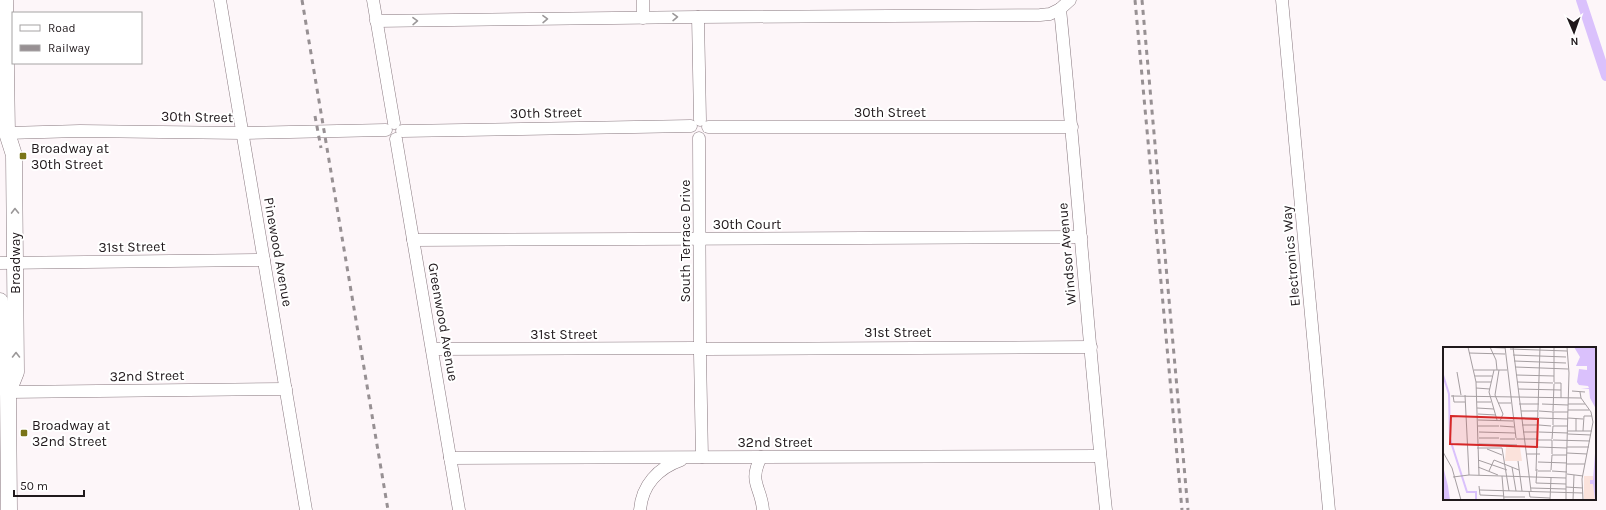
<svg xmlns="http://www.w3.org/2000/svg" width="1606" height="510" font-family="Karla,sans-serif">
<style>
.lines{fill:none;stroke-linecap:round;stroke-linejoin:round}
.canal{stroke:#dac1fc;stroke-width:10}
.minor-casing{stroke:#88787f;stroke-width:13}
.major-casing{stroke:#88787f;stroke-width:17}
.minor{stroke:#fff;stroke-width:12}
.major{stroke:#fff;stroke-width:16}
.rail{stroke:#979093;stroke-width:3;stroke-dasharray:5 5;stroke-linecap:butt}
.oneway{stroke:#9b9899}
.poi-dot{fill:#7a7418;stroke:#fff;stroke-width:1.5}
.labels{text-anchor:middle;dominant-baseline:central;stroke-width:4;stroke-linejoin:round;paint-order:stroke}
.street-label{font-size:14px;fill:#20191c;stroke:#fff}
.poi-label{font-size:14px;fill:#20191c;stroke:#fff;text-anchor:start}
.inset-river{fill:none;stroke:#dac1fc;stroke-width:2}
.inset-road{fill:none;stroke:#a59ea1;stroke-width:1}
.view{fill:#d62828;fill-opacity:0.15;stroke:#d62828;stroke-width:2}
.inset-edge{fill:none;stroke:#20191c;stroke-width:2}
</style>
<rect width="100%" height="100%" fill="#fdf6f9"/>
<g class="lines">
<path class="canal" d="M1581 0 1606 76"/>
<g class="minor-casing">
<g id="minor">
<path d="M220 0 306 510"/>
<path d="M373 0 394 123"/>
<path d="M643 0V18"/>
<path d="M1070 0 1060 9C1077 176 1088 343 1106 510"/>
<path d="M1282 0 1329 510"/>
<path d="M698 17 700 120"/>
<path d="M376 21 698 17 1040 15 1050 14 1060 9"/>
<path d="M708 127H1072"/>
<path d="M402 131 691 126"/>
<path d="M7 133 80 131 242 133 386 130"/>
<path d="M699 138 700 344"/>
<path d="M396 139 459 510"/>
<path d="M413 240 1081 237"/>
<path d="M0 263 264 260"/>
<path d="M432 349 696 348"/>
<path d="M706 349 1091 347"/>
<path d="M700 354 702 457"/>
<path d="M8 392 286 389"/>
<path d="M761 457C748 483 761 486 763 510"/>
<path d="M450 458 1100 456"/>
<path d="M640 510C642 485 658 468 681 460"/>
</g>
</g>
<g class="major-casing">
<g id="major">
<path d="M5 0 7 133 14 155 15 263 16 372 8 392"/>
<path d="M0 301 1 372 8 392 9 510"/>
</g>
</g>
<use href="#minor" class="minor"/>
<use href="#major" class="major"/>
<g class="rail">
<path d="M302 0 388 510"/>
<path d="M1135 0 1182 510"/>
<path d="M1142 0 1188 510"/>
<path d="M315 116 321 148"/>
</g>
</g>
<defs><path id="oneway-chevron" d="M-2-3.5L2.5 0L-2 3.5" fill="none" stroke-width="1.6" stroke-linecap="round" stroke-linejoin="round"/></defs>
<g class="oneway">
<use href="#oneway-chevron" transform="translate(675 17) rotate(-1)"/>
<use href="#oneway-chevron" transform="translate(545 19) rotate(-1)"/>
<use href="#oneway-chevron" transform="translate(415 21) rotate(-1)"/>
<use href="#oneway-chevron" transform="translate(15 211) rotate(-91)"/>
<use href="#oneway-chevron" transform="translate(16 355) rotate(-90)"/>
</g>
<g class="poi-dot">
<rect x="19" y="152" width="8" height="8" rx="2"/>
<rect x="20" y="429" width="8" height="8" rx="2"/>
</g>
<g class="labels">
<g class="street-label">
<text x="890" y="112">30th Street</text>
<text transform="translate(546 113) rotate(-1)">30th Street</text>
<text transform="translate(197 117) rotate(1)">30th Street</text>
<text x="747" y="224">30th Court</text>
<text transform="translate(685 241) rotate(-90)">South Terrace Drive</text>
<text transform="translate(132 247) rotate(-1)">31st Street</text>
<text transform="translate(278 252) rotate(80)">Pinewood Avenue</text>
<text transform="translate(1067 254) rotate(-95)">Windsor Avenue</text>
<text transform="translate(1291 256) rotate(-95)">Electronics Way</text>
<text transform="translate(15 263) rotate(-90)">Broadway</text>
<text transform="translate(443 322) rotate(80)">Greenwood Avenue</text>
<text x="898" y="332">31st Street</text>
<text x="564" y="334">31st Street</text>
<text transform="translate(147 376) rotate(-1)">32nd Street</text>
<text x="775" y="442">32nd Street</text>
</g>
<g class="poi-label">
<text x="31" y="148">Broadway at<tspan x="31" dy="16">30th Street</tspan></text>
<text x="32" y="425">Broadway at<tspan x="32" dy="16">32nd Street</tspan></text>
</g>
</g>
<g transform="translate(1443 347)">
<rect width="153" height="153" fill="#fdf6f9"/>
<path d="M63 100H77L79 114H62ZM141 129H150V133L147 134V137L150 136 152 153H141Z" fill="#fbe2db"/>
<path d="M131 0H153V62L147 51 146 42H138L146 41 145 39 136 38 134 35 136 22 144 23V19H133L137 10ZM153 93V153H152L150 137H147V133H150ZM0 119 5 139 7 153H0Z" fill="#dac1fc"/>
<path class="inset-river" d="M0 28 6 47 7 92 24 145H33V153"/>
<path class="inset-road" d="M25 0 33 35 36 128M39 0 62 1M47 0 53 13 54 23M62 0 73 91M70 0 88 144M67 2 124 4M26 6 62 7M70 8 123 10M71 14 123 16M72 20 125 22M31 23H64M51 23 46 45 54 73M56 23 52 48 60 67 57 74M14 25 18 48M73 28 111 29M32 29H49M33 35H48M74 35 110 36M111 35V0M111 36H118V51M33 41 47 42M75 42 118 43M129 44 142 45M137 45 138 51 148 65 150 75 139 132 140 153M10 48 11 55H22M22 48 26 128M8 49 138 51M34 55H48M55 56H68M76 57H96M99 57 125 58M125 57H142M34 61 51 62M0 63V81M125 63H146M78 64H95M96 64 110 65M110 64 111 37M110 65H125M35 67 53 68M78 71H95M96 71 125 72M125 71 140 72M35 73 70 74M79 78H94M96 78 108 79M110 78V65M35 79H56M57 79 71 80M110 79H125M125 84H149M133 84V71M140 84 141 69H149M36 85 72 86M80 85H94M96 85 125 86M125 87 148 88M36 91H56M57 92H72M73 92H94M109 92 110 79M95 93H109M110 93 147 94M36 97 74 98M95 100 124 101M124 100H146M34 101H59L66 144M44 102 59 108M0 105 9 121 18 153M124 106 144 107M83 107H97M109 107V93M109 108H124M35 113 64 123M75 114 79 144M95 115 124 116M124 117H142M35 120 55 128M69 120 73 144M94 122 93 136 123 137M108 123 109 108M46 124 51 113 76 123M93 124 97 0M95 124H108M109 124 124 125M124 127 140 129M59 129 61 153M10 130 26 128 123 131V153M123 131 126 26 124 0M36 139 37 148 61 149M123 140 140 141M88 141 123 142M37 143 140 146M86 144 87 150 107 151M61 150H82M107 153 108 131M130 153 131 128"/>
<path class="view" d="M8 69 95 72 94 100 7 97Z"/>
<rect width="153" height="153" class="inset-edge"/>
</g>
<rect x="12" y="12" width="130" height="52" fill="#ffffff" stroke="#a6a3a4"/>
<rect x="20" y="25" width="20" height="6" fill="#ffffff" stroke="#a6a3a4"/>
<text x="48" y="32" font-size="12" fill="#20191c">Road</text>
<rect x="20" y="45" width="20" height="6" fill="#979093" stroke="#a6a3a4"/>
<text x="48" y="52" font-size="12" fill="#20191c">Railway</text>
<g transform="translate(1574 32) rotate(178)" stroke="#ffffff" stroke-width="3" paint-order="stroke">
<path d="M0-3L7 15L0 10L-7 15Z" fill="#20191c"/>
<text y="-6" font-size="11" font-weight="bold" text-anchor="middle" fill="#20191c">N</text>
</g>
<path d="M14 490v6h70v-6" fill="none" stroke="#20191c" stroke-width="2"/>
<text x="20" y="490" font-size="12" fill="#20191c" stroke="#ffffff" stroke-width="3" paint-order="stroke">50 m</text>
</svg>
